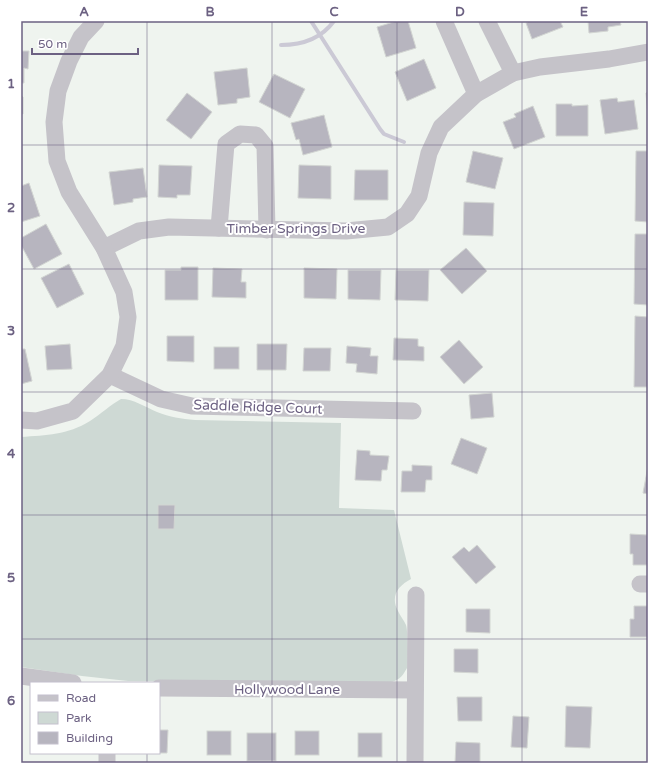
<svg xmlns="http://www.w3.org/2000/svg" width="669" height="784" font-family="'Varela Round',sans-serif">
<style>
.green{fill:#ced9d4}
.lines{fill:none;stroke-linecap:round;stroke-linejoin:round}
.stream{stroke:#cbc9d5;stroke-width:4}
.building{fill:#b7b5bf;stroke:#d2d5d2}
.minor{stroke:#c5c3c9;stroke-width:17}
.grid{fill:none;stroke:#6c6182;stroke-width:1;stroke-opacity:0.55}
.labels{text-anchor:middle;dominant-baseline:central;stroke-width:4;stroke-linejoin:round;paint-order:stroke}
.street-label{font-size:14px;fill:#6c6182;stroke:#fff}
.neatline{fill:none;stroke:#6c6182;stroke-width:1.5}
.grid-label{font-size:13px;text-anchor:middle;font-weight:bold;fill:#6c6182}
</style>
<rect width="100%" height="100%" fill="#eff4ef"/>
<path class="green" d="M121 399C134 399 145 407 157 412 170 417 181 419 195 420L341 423 339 508 394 510 411 579C398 586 390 596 398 611 400 616 404 620 406 625 408 630 408 662 407 668 406 670 405 671 404 673 401 678 397 680 392 682L128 681 82 676 21 667V437C47 435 67 435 90 421 101 414 110 405 121 399Z"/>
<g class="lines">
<g class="stream">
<path d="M311 21 380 129 384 134 404 142"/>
<path d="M281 45C302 45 321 39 334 21"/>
</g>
</g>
<g class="building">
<path d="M397 21H408L416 48 386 57 377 27Z"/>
<path d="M528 21H560L563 27 532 39 526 23 528 22Z"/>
<path d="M588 21H620L621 25 608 27V31L589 33Z"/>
<path d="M21 51H29L28 69 24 68V83H21Z"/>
<path d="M424 59 436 88 407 101 395 72Z"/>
<path d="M247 68 250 97 237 99V103L218 105 214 72Z"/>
<path d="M274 74 305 89 290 118 259 102Z"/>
<path d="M648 92V116L646 93Z"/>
<path d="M187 93 212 112 191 139 166 120Z"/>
<path d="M21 96 23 97V114H21Z"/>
<path d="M617 98 618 102 634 100 638 129 605 134 600 100Z"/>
<path d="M556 104H572V106L588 105V136H556Z"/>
<path d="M533 106 545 137 514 149 503 122 516 117 514 114Z"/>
<path d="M324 115 332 147 303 155 299 139 296 140 291 123Z"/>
<path d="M473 151 503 158 495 189 466 182Z"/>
<path d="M636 151H648V222L635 221Z"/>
<path d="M159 165 192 166 190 195H177V198L158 197Z"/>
<path d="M299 165 331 166V199L298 198Z"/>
<path d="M143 168 147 197 133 199V202L114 205 109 172Z"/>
<path d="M355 170H388V200H354Z"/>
<path d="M29 183 40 216 21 222V186Z"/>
<path d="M464 202 494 203 493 236 463 235Z"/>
<path d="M46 224 62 254 34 269 21 245V238Z"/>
<path d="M635 234H648V305L634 304Z"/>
<path d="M466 248 487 271 462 294 440 270Z"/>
<path d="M69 264 84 294 57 308 41 278Z"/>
<path d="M181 267H198V300H165V270H181Z"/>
<path d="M213 268 242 269 241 282H246V298L212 297Z"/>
<path d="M304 268 337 269 336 299 304 298Z"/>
<path d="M348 270H381L380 300 348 299Z"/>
<path d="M396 270H429L428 301 395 300Z"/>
<path d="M635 316 648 317V387H634Z"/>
<path d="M167 336H194V362L167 361Z"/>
<path d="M394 338 418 339V346L424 347V361L393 360Z"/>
<path d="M459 340 483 367 464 384 440 357Z"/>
<path d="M70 344 72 369 47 370 45 346Z"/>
<path d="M257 344H287L286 370H257Z"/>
<path d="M347 346 371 348 370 356H378L377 374 356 372 357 364 346 363Z"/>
<rect x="214" y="347" width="25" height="22"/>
<path d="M304 348H331L330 371H303Z"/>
<path d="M21 349H25L32 381 21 384Z"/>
<path d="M492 393 494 417 471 419 469 395Z"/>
<path d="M461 438 487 448 477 474 451 464Z"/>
<path d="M357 450 370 451V455L389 456 387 470H382L381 481 355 480Z"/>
<path d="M412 465 432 466V480H426L425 492H401L402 471H412Z"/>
<path d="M648 466V494L643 493Z"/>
<path d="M158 505H175L174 529H158Z"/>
<path d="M630 534 648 535V565H633V554H630Z"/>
<path d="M477 545 496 567 476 584 452 557 464 547 469 552Z"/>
<path d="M634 606H648V637H630V619H634Z"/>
<path d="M466 609H490V633L466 632Z"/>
<path d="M454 649H478V673L454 672Z"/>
<path d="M457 697H482V721H458Z"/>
<path d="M566 706 592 707 590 748 565 747Z"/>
<path d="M513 716 529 717 527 748 511 747Z"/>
<path d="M159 730H168L167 753H143H159Z"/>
<rect x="207" y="731" width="24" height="24"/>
<rect x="295" y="731" width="24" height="24"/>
<rect x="247" y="733" width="29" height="28"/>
<rect x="358" y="733" width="24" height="24"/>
<path d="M456 742 480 743V763H455Z"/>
</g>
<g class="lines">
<g class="minor">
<path d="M444 21 476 94"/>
<path d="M487 21 513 73"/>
<path d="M219 228 226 144 240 134 256 135 265 146 267 230"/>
<path d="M104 248 139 231 169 227 346 231 388 227 407 214 419 196 429 153 441 127 476 94 513 73 540 67 609 59 648 52"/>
<path d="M110 375 161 399 192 406 413 411"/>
<path d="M21 420 37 421 73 411 110 375 124 346 128 317 124 292 104 248 69 192 57 161 54 122 58 91 69 61 81 37 96 21"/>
<path d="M640 584H648"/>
<path d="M21 676 73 683"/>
<path d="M159 688 415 690"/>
<path d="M107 763V753"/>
<path d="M415 763 416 595"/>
</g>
</g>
<path class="grid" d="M147 21V683M272 21V763M397 21V763M522 21V763M21 145H648M21 269H648M21 392H648M21 515H648M21 639H648M147 753V763"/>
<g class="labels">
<g class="street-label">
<text x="296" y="228">Timber Springs Drive</text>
<text transform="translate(258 407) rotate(2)">Saddle Ridge Court</text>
<text x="287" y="689">Hollywood Lane</text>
</g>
</g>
<rect width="669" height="784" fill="none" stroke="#ffffff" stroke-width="44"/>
<rect x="30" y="682" width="130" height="72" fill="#ffffff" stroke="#c4c0cd"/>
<rect x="38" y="695" width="20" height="6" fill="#c5c3c9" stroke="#c4c0cd"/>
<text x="66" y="702" font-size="12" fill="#6c6182">Road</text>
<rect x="38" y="712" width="20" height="12" fill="#ced9d4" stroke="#c4c0cd"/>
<text x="66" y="722" font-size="12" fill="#6c6182">Park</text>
<rect x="38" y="732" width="20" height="12" fill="#b7b5bf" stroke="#c4c0cd"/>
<text x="66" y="742" font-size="12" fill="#6c6182">Building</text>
<path d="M32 48v6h106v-6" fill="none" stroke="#6c6182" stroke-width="2"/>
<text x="38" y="48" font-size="12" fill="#6c6182" stroke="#ffffff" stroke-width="3" paint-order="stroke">50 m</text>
<rect x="22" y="22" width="625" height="740" class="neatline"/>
<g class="grid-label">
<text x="84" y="16">A</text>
<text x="210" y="16">B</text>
<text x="334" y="16">C</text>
<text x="460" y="16">D</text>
<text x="584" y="16">E</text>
<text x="11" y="88">1</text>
<text x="11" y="212">2</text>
<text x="11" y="335">3</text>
<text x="11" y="458">4</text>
<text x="11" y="582">5</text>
<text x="11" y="705">6</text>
</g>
</svg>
